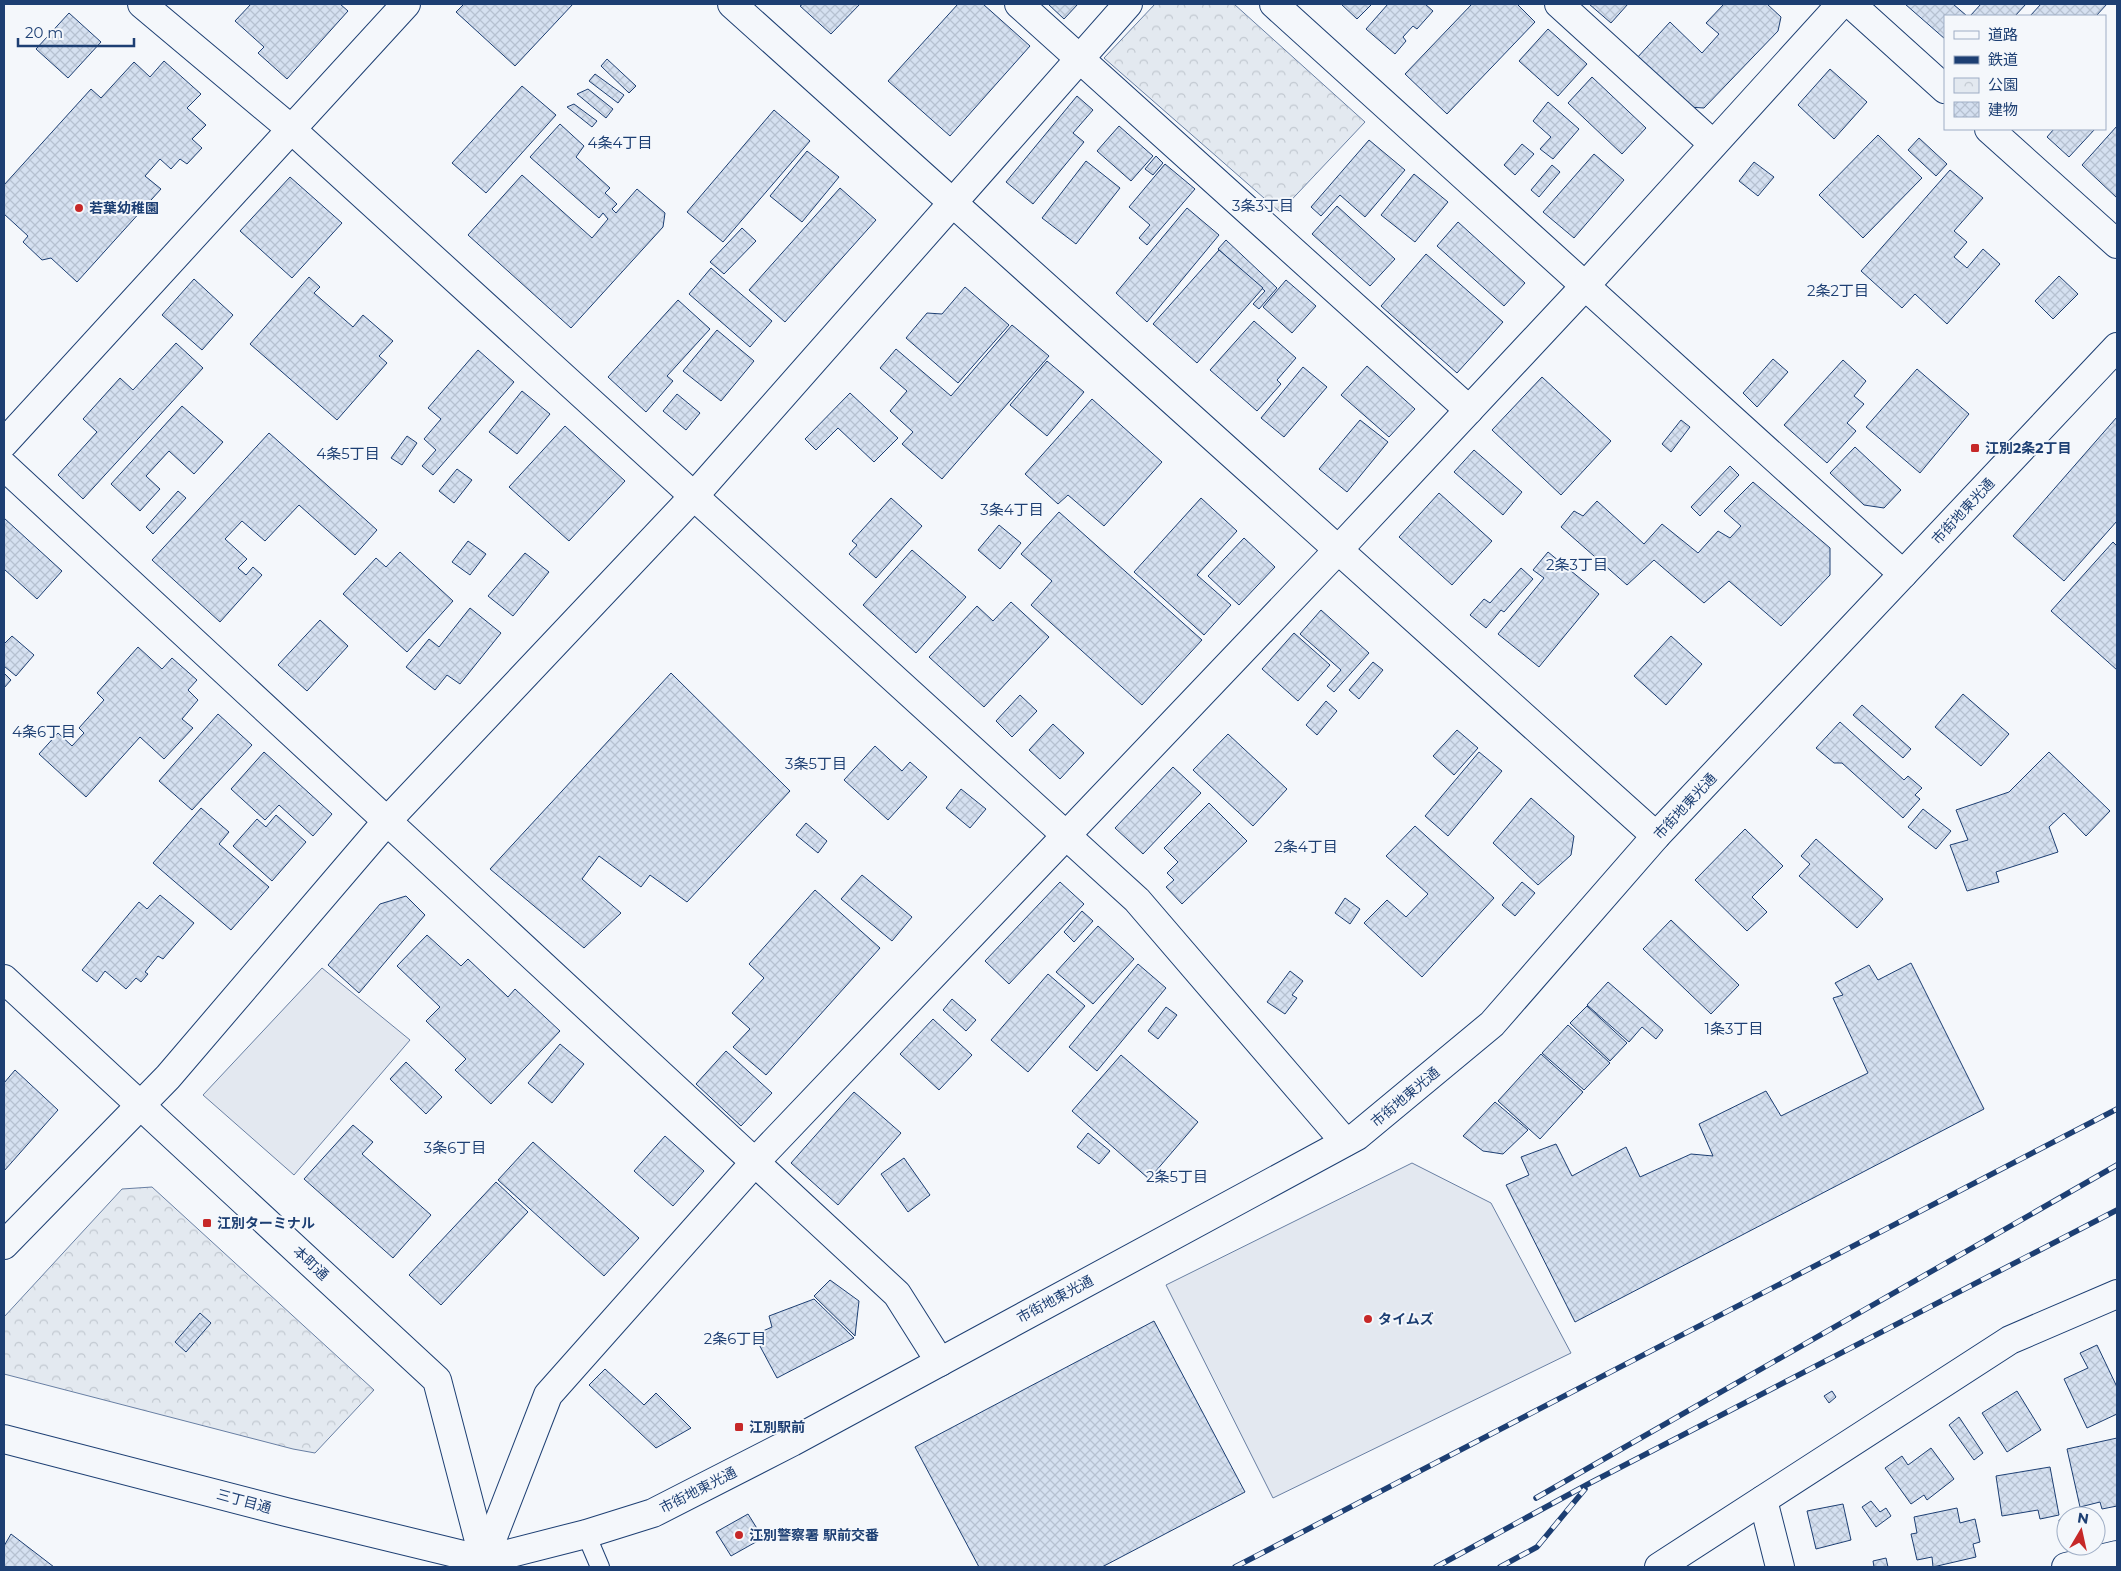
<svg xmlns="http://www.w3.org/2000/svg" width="2121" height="1571" font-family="Montserrat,'Noto Sans JP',sans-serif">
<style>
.park{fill:url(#park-crowns);stroke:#687fa3}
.parking{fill:#e3e8f0;stroke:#687fa3}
.building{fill:url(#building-cross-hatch);stroke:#1d3f73}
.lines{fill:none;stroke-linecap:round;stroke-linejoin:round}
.service-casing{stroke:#1d3f73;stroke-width:20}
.minor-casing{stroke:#1d3f73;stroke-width:30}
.tertiary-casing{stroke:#1d3f73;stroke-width:30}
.service{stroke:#f4f7fb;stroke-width:18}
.minor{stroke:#f4f7fb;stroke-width:28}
.tertiary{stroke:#f4f7fb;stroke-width:28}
.rail-casing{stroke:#1d3f73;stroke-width:5.5}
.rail{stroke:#f4f7fb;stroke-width:4;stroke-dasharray:11;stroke-linecap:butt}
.poi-dot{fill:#c62828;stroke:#f4f7fb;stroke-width:2}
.labels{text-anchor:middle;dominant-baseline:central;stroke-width:4;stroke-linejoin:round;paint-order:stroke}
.poi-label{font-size:14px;font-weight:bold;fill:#1d3f73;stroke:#f4f7fb;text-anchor:start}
.street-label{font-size:14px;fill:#1d3f73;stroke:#f4f7fb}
.neighbourhood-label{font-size:15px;fill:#1d3f73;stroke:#f4f7fb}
</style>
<defs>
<pattern id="park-crowns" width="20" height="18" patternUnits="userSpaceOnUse" patternTransform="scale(1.25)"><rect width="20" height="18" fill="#e3e9f0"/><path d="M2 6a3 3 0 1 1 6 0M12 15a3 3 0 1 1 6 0" fill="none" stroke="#c2c9d1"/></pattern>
<pattern id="building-cross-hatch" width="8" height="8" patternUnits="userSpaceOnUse" patternTransform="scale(1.25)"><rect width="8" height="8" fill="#d5e0f0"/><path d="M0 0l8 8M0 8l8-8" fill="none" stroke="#b6c1d1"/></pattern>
</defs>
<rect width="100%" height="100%" fill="#f4f7fb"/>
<g class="park">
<path d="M1155 4H1234L1365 122 1280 212 1104 58Z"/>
<path d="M152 1187 374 1390 315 1453 293 1449 4 1374V1317L122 1189Z"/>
</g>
<g class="parking">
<path d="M322 968 410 1040 294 1175 203 1095Z"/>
<path d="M1412 1163 1491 1203 1571 1353 1273 1498 1166 1285Z"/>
</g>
<g class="building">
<path d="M251 4H340L348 11 287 79 258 53 264 47 235 21Z"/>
<path d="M464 4H573L515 66 456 12Z"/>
<path d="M803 4H860L831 34 800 6Z"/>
<path d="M958 4H983L1030 46 950 136 888 81Z"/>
<path d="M1048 4H1078L1064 19Z"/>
<path d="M1341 4H1372L1357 19Z"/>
<path d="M1388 4H1425L1433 11 1417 29 1413 26 1403 37 1406 41 1395 54 1366 29Z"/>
<path d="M1472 4H1517L1535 22 1447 114 1405 74Z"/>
<path d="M1589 4H1628L1611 23Z"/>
<path d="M1724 4H1767L1781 17 1778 31 1704 108 1688 107 1636 59 1670 22 1702 53 1719 34 1706 23Z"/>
<path d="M1905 4H1953L1967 16H1945V39Z"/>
<path d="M1981 4H2026L2015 16H1970Z"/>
<path d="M2041 4H2107L2096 16H2030Z"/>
<path d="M69 13 101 42 68 78 36 49Z"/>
<path d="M1548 29 1587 64 1558 96 1519 61Z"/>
<path d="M607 59 636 86 629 93 601 66Z"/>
<path d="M164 61 201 94 187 108 206 125 192 139 202 148 187 164 180 159 171 169 160 159 145 176 161 189 77 282 51 258 42 260 23 242 28 236 4 214V185L91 89 101 98 134 62 150 77Z"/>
<path d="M1830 69 1867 102 1834 139 1798 105Z"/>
<path d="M595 74 624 95 618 103 589 81Z"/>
<path d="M1592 77 1646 128 1622 154 1568 103Z"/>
<path d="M522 86 556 115 486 193 452 163Z"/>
<path d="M588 89 613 109 606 118 577 94Z"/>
<path d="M1077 96 1093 110 1073 133 1084 142 1033 204 1006 182Z"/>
<path d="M1548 102 1579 129 1553 159 1540 149 1551 137 1533 121Z"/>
<path d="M574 104 597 121 592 127 567 107Z"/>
<path d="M774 110 810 141 723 242 687 212Z"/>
<path d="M560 124 584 146 576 157 610 188 605 193 617 204 612 209 616 213 637 189 665 213 663 227 571 328 468 235 522 175 592 238 608 219 603 213 599 218 530 157Z"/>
<path d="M1119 126 1153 156 1131 181 1097 151Z"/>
<path d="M2117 126V198L2082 165Z"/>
<path d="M2054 129H2095L2069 157 2047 137Z"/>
<path d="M1878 135 1922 178 1863 238 1819 195Z"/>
<path d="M1919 138 1947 164 1936 176 1908 150Z"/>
<path d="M1369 140 1405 170 1365 217 1340 195 1321 216 1311 207Z"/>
<path d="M1522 144 1534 154 1515 175 1504 165Z"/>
<path d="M807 151 839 177 802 222 770 196Z"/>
<path d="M1594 154 1624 180 1574 238 1543 212Z"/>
<path d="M1156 156 1163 163 1153 175 1145 169Z"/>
<path d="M1086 161 1120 188 1076 244 1042 218Z"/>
<path d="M1754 162 1774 177 1758 196 1739 181Z"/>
<path d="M1165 164 1195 189 1147 245 1139 238 1150 225 1129 207Z"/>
<path d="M1552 165 1560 172 1539 197 1531 190Z"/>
<path d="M1950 170 1983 198 1954 231 1967 242 1954 257 1967 268 1983 249 2000 264 1947 324 1915 294 1902 308 1861 271Z"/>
<path d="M1414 174 1448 202 1415 242 1381 215Z"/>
<path d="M290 177 342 223 292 278 240 231Z"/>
<path d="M840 188 876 220 785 322 749 290Z"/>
<path d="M1337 206 1395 259 1370 286 1312 234Z"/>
<path d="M1187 208 1219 235 1147 322 1116 293Z"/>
<path d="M1458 222 1525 283 1504 306 1437 246Z"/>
<path d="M742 228 756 241 724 274 710 262Z"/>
<path d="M1226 240 1277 288 1259 309 1253 304 1265 291 1218 249Z"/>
<path d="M1219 250 1263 288 1197 363 1153 324Z"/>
<path d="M1426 254 1503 322 1457 373 1381 306Z"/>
<path d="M711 268 772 321 750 347 689 294Z"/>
<path d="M2059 276 2078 294 2053 319 2035 301Z"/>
<path d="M309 277 320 287 314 293 353 327 363 315 393 341 379 356 387 363 337 420 250 344Z"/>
<path d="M194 279 233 315 202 350 162 315Z"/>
<path d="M1286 280 1316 306 1292 333 1263 307Z"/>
<path d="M965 287 1009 325 958 383 906 338 927 313 942 314Z"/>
<path d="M678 300 710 329 667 376 673 381 646 412 608 377Z"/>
<path d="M1254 321 1296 358 1277 380 1281 384 1257 411 1210 370Z"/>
<path d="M1012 325 1049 356 942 479 902 444 913 432 890 411 907 391 880 368 896 349 951 396Z"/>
<path d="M717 330 754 361 721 401 683 371Z"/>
<path d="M176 343 203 368 83 499 58 475 97 432 83 419 120 378 133 390Z"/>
<path d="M478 350 514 382 433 475 422 466 436 450 424 439 441 419 428 408Z"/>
<path d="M1773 359 1788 372 1757 407 1743 393Z"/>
<path d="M1843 360 1866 381 1854 396 1864 404 1847 423 1856 431 1827 463 1784 425Z"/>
<path d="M1047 361 1084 392 1047 436 1010 405Z"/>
<path d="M1367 366 1415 409 1389 437 1341 395Z"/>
<path d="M1303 367 1327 387 1284 437 1261 418Z"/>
<path d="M1917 369 1969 414 1920 473 1866 427Z"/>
<path d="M1542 377 1611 441 1561 495 1492 430Z"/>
<path d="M522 391 550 414 517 454 489 432Z"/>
<path d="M850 393 898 438 874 462 838 428 816 450 805 439Z"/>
<path d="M677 394 700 413 686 430 663 411Z"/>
<path d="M1092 399 1162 462 1104 526 1068 495 1058 504 1025 474Z"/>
<path d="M182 406 223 442 194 474 169 451 146 476 160 489 140 511 111 484Z"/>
<path d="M2117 417V521L2064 581 2013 536Z"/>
<path d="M1360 420 1388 442 1347 492 1319 469Z"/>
<path d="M1681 420 1690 427 1671 452 1662 444Z"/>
<path d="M565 426 625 481 569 541 509 487Z"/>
<path d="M269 433 377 530 355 555 299 505 265 541 242 521 225 539 247 559 238 568 246 575 253 567 262 575 220 622 152 560Z"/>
<path d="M407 436 417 443 402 465 391 458Z"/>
<path d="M1855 447 1901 490 1884 508 1864 505 1830 473Z"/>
<path d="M1474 450 1522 492 1503 515 1454 472Z"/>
<path d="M1730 466 1739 475 1700 516 1691 507Z"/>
<path d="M457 469 472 480 454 503 439 491Z"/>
<path d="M1753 482 1830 548V575L1781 626 1729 581 1704 603 1654 560 1627 585 1561 527 1574 511 1583 516 1597 501 1644 544 1662 524 1698 553 1718 531 1730 538 1741 526 1724 511Z"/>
<path d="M178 491 186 498 153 534 146 527Z"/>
<path d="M1439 493 1492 541 1452 585 1399 537Z"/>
<path d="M891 498 922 526 876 578 849 554 857 545 852 541Z"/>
<path d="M1201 498 1237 531 1197 575 1231 605 1204 635 1134 572Z"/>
<path d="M1059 512 1202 640 1142 705 1031 605 1052 581 1021 554Z"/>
<path d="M4 518 62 571 37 599 4 569Z"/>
<path d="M999 525 1021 543 1000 569 978 550Z"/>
<path d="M1244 538 1275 567 1239 605 1208 576Z"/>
<path d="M468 541 486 554 470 575 452 562Z"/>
<path d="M2113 542 2117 546V670L2051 611Z"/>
<path d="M912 550 966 597 916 653 863 605Z"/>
<path d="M400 552 453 601 407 652 343 594 376 558 386 567Z"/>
<path d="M1548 552 1599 594 1539 667 1498 634 1544 578 1533 570Z"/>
<path d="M525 553 549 572 513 616 488 596Z"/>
<path d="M1521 568 1533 579 1504 612 1501 610 1486 628 1470 615 1484 599 1490 603Z"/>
<path d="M1011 602 1049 637 984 707 929 657 977 606 993 621Z"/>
<path d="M470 608 501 633 460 684 447 675 435 690 406 667 429 639 439 647Z"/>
<path d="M1321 610 1369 653 1334 692 1327 686 1341 670 1300 634Z"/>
<path d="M320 620 348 646 307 691 278 665Z"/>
<path d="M1294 633 1330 665 1298 701 1262 669Z"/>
<path d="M12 636 34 655 16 676 4 666V644Z"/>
<path d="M1671 636 1702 664 1666 705 1634 676Z"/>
<path d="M138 647 162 669 172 658 197 680 188 690 198 700 182 719 193 728 164 759 140 737 86 797 39 754 58 733 72 746 84 733 79 728 104 700 97 693Z"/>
<path d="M1373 662 1383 670 1359 699 1349 690Z"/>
<path d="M4 673 11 680 4 688Z"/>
<path d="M671 673 790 791 687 902 650 875 641 887 599 856 582 879 621 913 584 948 490 869Z"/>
<path d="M1963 694 2009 734 1981 766 1935 727Z"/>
<path d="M1020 695 1037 711 1012 737 996 721Z"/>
<path d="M1326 701 1337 711 1317 735 1306 725Z"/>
<path d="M1862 705 1911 749 1903 758 1853 715Z"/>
<path d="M218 714 252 745 192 810 159 781Z"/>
<path d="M1840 722 1904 780 1908 776 1922 788 1915 795 1920 799 1903 818 1842 763H1834L1816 748Z"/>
<path d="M1053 724 1084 753 1060 779 1029 750Z"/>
<path d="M1457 730 1478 748 1454 775 1433 756Z"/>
<path d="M1228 734 1287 789 1253 826 1193 770Z"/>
<path d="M875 746 902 771 910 762 927 777 888 820 844 780Z"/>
<path d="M264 752 332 814 313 836 279 805 265 820 231 789Z"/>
<path d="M1479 752 1502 771 1448 836 1425 816Z"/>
<path d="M2049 752 2110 811 2086 836 2064 813 2049 827 2058 852 1996 872 1999 882 1967 891 1950 845 1968 840 1956 810 2009 792Z"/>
<path d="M1173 767 1201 793 1143 854 1115 828Z"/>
<path d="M961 789 986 809 970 828 946 808Z"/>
<path d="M1531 798 1574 836 1571 855 1538 885 1493 843Z"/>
<path d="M1209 803 1247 841 1182 904 1166 887 1174 880 1167 873 1178 862 1164 848Z"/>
<path d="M201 808 229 832 219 844 269 887 231 930 153 863Z"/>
<path d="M1923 809 1951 831 1936 849 1908 827Z"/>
<path d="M276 815 306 842 272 881 233 846 257 819 266 827Z"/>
<path d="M806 823 827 841 818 853 796 835Z"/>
<path d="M1415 826 1494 898 1422 977 1364 923 1387 900 1406 917 1428 894 1386 856Z"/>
<path d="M1745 829 1783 866 1752 897 1767 912 1747 931 1695 880Z"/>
<path d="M1816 839 1883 899 1857 928 1799 876 1810 864 1801 856Z"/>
<path d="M862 875 912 917 892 941 841 899Z"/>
<path d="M1060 882 1084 904 1009 984 985 961Z"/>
<path d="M1522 882 1535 893 1515 916 1502 905Z"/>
<path d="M815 890 880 948 766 1075 733 1047 750 1029 732 1013 764 978 749 964Z"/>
<path d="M160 895 194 923 163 959 158 956 145 972 148 974 141 982 136 978 126 989 105 971 97 982 82 970 139 902 147 909Z"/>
<path d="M406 896 425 915 359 993 328 965 380 904Z"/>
<path d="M1345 898 1360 909 1350 924 1335 913Z"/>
<path d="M1082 911 1093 921 1074 942 1064 932Z"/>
<path d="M1671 920 1739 985 1711 1014 1643 949Z"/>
<path d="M1098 926 1134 959 1093 1004 1056 972Z"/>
<path d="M427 935 461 966 468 959 508 997 515 989 560 1031 491 1104 455 1070 466 1059 426 1021 440 1007 397 966Z"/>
<path d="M1911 963 1984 1109 1575 1322 1506 1185 1529 1175 1521 1157 1556 1144 1572 1176 1626 1147 1640 1177 1691 1154 1713 1156 1699 1124 1766 1091 1781 1116 1868 1073 1833 998 1843 995 1835 983 1869 965 1878 980Z"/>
<path d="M1138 964 1166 988 1097 1071 1069 1047Z"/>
<path d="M1290 971 1303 981 1292 995 1297 998 1285 1014 1267 1002Z"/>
<path d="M1048 974 1085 1006 1028 1072 991 1040Z"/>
<path d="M1608 982 1663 1030 1656 1039 1642 1027 1629 1042 1587 1005Z"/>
<path d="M952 999 976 1020 966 1031 943 1010Z"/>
<path d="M1587 1006 1627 1043 1610 1061 1570 1023Z"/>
<path d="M1166 1007 1177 1015 1158 1039 1148 1031Z"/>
<path d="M933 1019 972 1055 939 1090 900 1054Z"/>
<path d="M1568 1025 1610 1063 1584 1090 1542 1053Z"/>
<path d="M560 1044 584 1064 552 1103 528 1083Z"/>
<path d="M726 1051 772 1093 741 1126 696 1084Z"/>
<path d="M1541 1054 1583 1092 1540 1139 1498 1101Z"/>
<path d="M1121 1055 1198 1122 1149 1179 1072 1111Z"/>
<path d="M406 1062 442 1097 426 1114 390 1079Z"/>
<path d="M15 1070 58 1110 4 1171V1083Z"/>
<path d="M854 1092 901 1133 838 1205 791 1163Z"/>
<path d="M1495 1102 1528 1130 1503 1154 1483 1151 1463 1136Z"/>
<path d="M353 1125 373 1142 362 1154 431 1215 393 1258 304 1179Z"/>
<path d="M1088 1133 1110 1151 1099 1164 1077 1147Z"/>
<path d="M665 1136 704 1171 673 1206 634 1171Z"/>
<path d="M533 1142 639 1238 604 1276 498 1180Z"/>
<path d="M904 1158 930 1195 908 1212 881 1174Z"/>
<path d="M496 1182 528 1212 441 1305 409 1275Z"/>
<path d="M830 1280 859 1301 855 1336 814 1296Z"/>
<path d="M814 1299 854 1338 777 1378 754 1335 772 1327 769 1316Z"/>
<path d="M200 1313 211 1323 186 1352 175 1342Z"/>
<path d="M1154 1321 1245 1492 1102 1567H979L915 1447Z"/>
<path d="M2097 1345 2117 1387V1414L2087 1428 2064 1379 2088 1368 2080 1353Z"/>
<path d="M605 1369 644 1405 656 1393 691 1428 656 1448 589 1385Z"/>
<path d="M1832 1391 1836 1397 1829 1403 1824 1396Z"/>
<path d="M2017 1391 2041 1430 2007 1452 1982 1413Z"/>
<path d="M1959 1417 1983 1453 1974 1460 1949 1425Z"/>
<path d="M2117 1438V1506L2102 1509 2100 1502 2080 1507 2067 1449Z"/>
<path d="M1931 1448 1954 1479 1927 1500 1924 1495 1911 1504 1885 1468 1902 1456 1908 1465Z"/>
<path d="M2050 1467 2059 1515 2040 1519 2038 1510 2002 1516 1996 1476Z"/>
<path d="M1871 1501 1880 1512 1886 1508 1891 1516 1876 1527 1862 1507Z"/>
<path d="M1843 1504 1851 1540 1816 1549 1807 1511Z"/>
<path d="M1957 1508 1960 1523 1975 1519 1980 1542 1973 1544 1976 1557 1933 1567 1932 1557 1917 1560 1911 1534 1917 1533 1914 1517Z"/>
<path d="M748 1514 763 1538 731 1556 716 1532Z"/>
<path d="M2066 1518V1544H2065L2059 1520Z"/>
<path d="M11 1534 54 1567H4V1546Z"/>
<path d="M1886 1558 1888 1567H1874L1873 1561Z"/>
</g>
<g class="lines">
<g class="service-casing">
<path id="service" d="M586 1534 600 1567"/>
</g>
<g class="minor-casing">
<g id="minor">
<path d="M142 4 291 129 1137 900 1345 1142"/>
<path d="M732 4 1656 836"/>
<path d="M1019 4 1469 410"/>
<path d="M1274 4 1903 574"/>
<path d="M1559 4 1713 144"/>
<path d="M1851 4 1945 89"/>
<path d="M1989 129 2117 244"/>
<path d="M4 443 406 4"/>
<path d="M4 466 897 1294 940 1362"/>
<path d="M4 1245 168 1077 387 821 694 496 1128 4"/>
<path d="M1763 1500 1780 1567"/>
<path d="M479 1567 484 1560 548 1395 755 1162 1338 550 1585 286 1841 4"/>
<path d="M1659 1567 2010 1340 2117 1294"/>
<path d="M2066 1567 2117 1555"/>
</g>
</g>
<g class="tertiary-casing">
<g id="tertiary">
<path d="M4 979 437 1380 484 1560"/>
<path d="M4 1439 286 1512 484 1560 586 1534 653 1513 792 1442 1357 1136 1492 1024 1656 836 2117 347"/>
</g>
</g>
<use href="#service" class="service"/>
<use href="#minor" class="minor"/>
<use href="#tertiary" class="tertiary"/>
<g class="rail-casing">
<g id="rail">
<path d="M1536 1498 2117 1165"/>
<path d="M1235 1567 2117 1109"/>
<path d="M1436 1567 1590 1483 2117 1210"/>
<path d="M1500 1567 1537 1547 1585 1489"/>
</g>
</g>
<use href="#rail" class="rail"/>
</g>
<g class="poi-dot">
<circle cx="79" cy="208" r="5"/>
<rect x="1970" y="443" width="10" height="10" rx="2.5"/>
<rect x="202" y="1218" width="10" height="10" rx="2.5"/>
<circle cx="1368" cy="1319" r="5"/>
<rect x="734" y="1422" width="10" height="10" rx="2.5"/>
<circle cx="739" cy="1535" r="5"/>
</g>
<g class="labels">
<g class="poi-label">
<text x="89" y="208">若葉幼稚園</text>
<text x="1985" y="448">江別2条2丁目</text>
<text x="217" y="1223">江別ターミナル</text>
<text x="1378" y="1319">タイムズ</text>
<text x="749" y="1427">江別駅前</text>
<text x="749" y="1535">江別警察署 駅前交番</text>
</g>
<g class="street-label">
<text transform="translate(1963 511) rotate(-47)">市街地東光通</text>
<text transform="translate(1685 806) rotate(-47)">市街地東光通</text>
<text transform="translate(1405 1097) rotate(-40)">市街地東光通</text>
<text transform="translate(311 1263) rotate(43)">本町通</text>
<text transform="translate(1055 1299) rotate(-28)">市街地東光通</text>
<text transform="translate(698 1490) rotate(-27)">市街地東光通</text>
<text transform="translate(244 1501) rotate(15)">三丁目通</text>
</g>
<g class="neighbourhood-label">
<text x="620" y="142">4条4丁目</text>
<text x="1263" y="205">3条3丁目</text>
<text x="1838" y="290">2条2丁目</text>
<text x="348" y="453">4条5丁目</text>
<text x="1012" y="509">3条4丁目</text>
<text x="1577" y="564">2条3丁目</text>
<text x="44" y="731">4条6丁目</text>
<text x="816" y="763">3条5丁目</text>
<text x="1306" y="846">2条4丁目</text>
<text x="1734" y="1028">1条3丁目</text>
<text x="455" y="1147">3条6丁目</text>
<text x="1177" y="1176">2条5丁目</text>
<text x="735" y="1338">2条6丁目</text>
</g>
</g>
<rect width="2121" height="1571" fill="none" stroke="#1d3f73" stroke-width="10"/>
<rect x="1944" y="15" width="162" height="115" fill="#f4f7fb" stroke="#9eadc5"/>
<rect x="1954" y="31" width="25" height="8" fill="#f4f7fb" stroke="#9eadc5"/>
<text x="1988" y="40" font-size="15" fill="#1d3f73">道路</text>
<rect x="1954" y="56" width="25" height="8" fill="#1d3f73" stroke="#9eadc5"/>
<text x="1988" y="65" font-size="15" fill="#1d3f73">鉄道</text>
<rect x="1954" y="78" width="25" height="15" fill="url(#park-crowns)" stroke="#9eadc5"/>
<text x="1988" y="90" font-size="15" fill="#1d3f73">公園</text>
<rect x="1954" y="102" width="25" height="15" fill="url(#building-cross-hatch)" stroke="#9eadc5"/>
<text x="1988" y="115" font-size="15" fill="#1d3f73">建物</text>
<g transform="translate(2081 1531) rotate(9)"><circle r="24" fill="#f4f7fb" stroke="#9eadc5"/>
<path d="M0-4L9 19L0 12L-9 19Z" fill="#c62828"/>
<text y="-8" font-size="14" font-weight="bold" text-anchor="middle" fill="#1d3f73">N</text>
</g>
<path d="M18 38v8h116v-8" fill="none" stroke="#1d3f73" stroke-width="2.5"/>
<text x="25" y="38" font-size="15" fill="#1d3f73" stroke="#f4f7fb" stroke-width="4" paint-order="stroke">20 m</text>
</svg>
